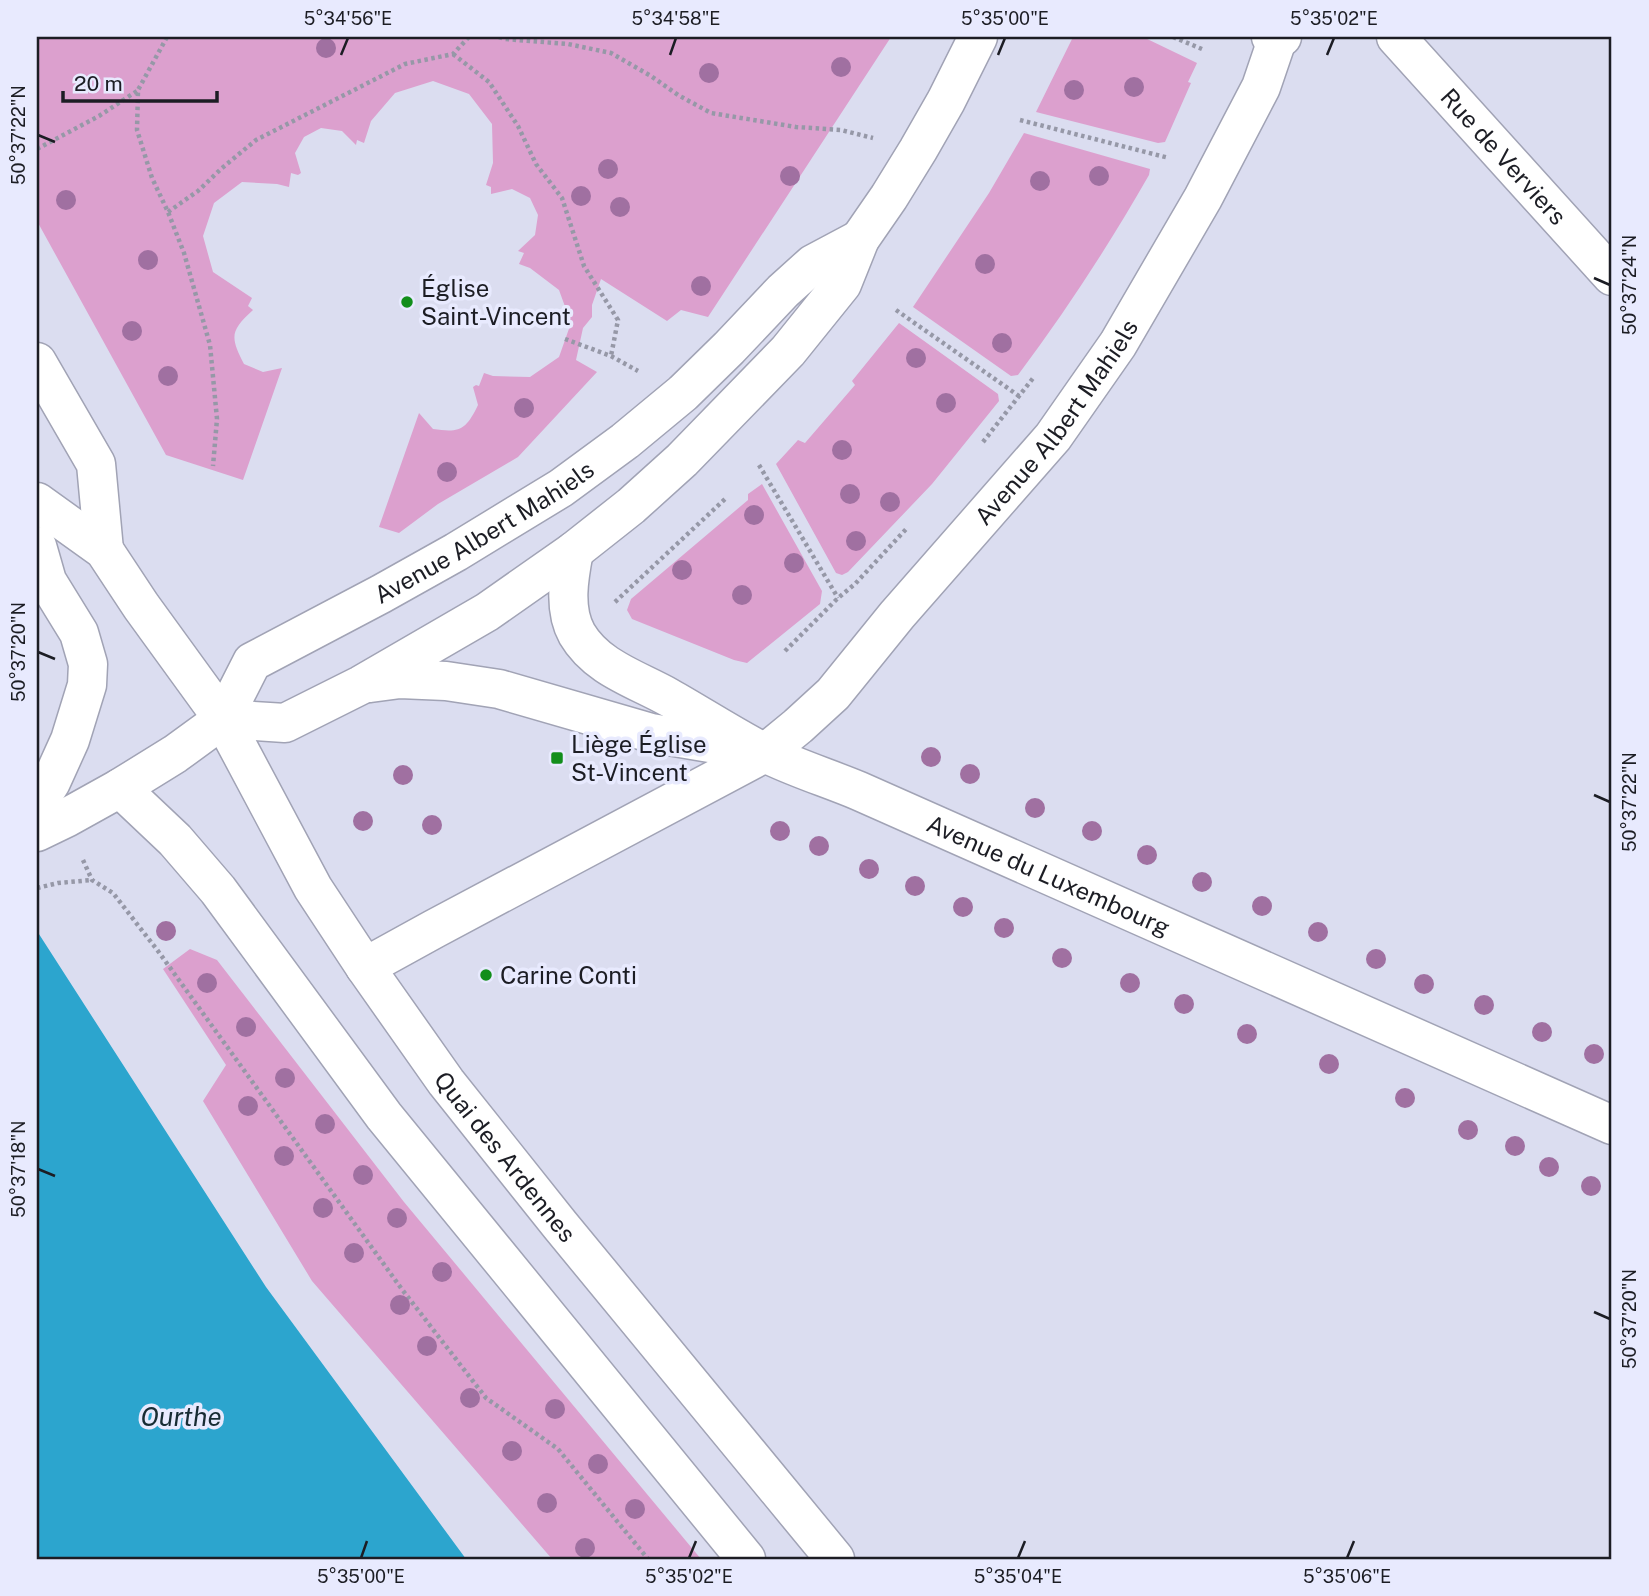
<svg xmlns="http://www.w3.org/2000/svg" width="1649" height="1596" font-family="'Public Sans',sans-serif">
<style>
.green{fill:#dca0ce}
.water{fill:#2ca5ce}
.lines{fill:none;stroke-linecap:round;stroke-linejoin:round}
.street-casing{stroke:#a1a3b5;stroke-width:41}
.secondary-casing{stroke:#a1a3b5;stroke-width:41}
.primary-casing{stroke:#a1a3b5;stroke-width:41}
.path{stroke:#9698a7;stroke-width:4.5;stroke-dasharray:3.5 3.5;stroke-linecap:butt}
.street{stroke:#fff;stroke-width:38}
.secondary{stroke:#fff;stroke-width:38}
.primary{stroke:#fff;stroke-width:38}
.tree{fill:#a070a1}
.ticks{fill:none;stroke:#1c1d24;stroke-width:2.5}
.poi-dot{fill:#128e1b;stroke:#e8eafe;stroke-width:2.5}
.labels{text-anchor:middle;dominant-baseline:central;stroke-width:7;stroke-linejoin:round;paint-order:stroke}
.street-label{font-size:24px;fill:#1c1d24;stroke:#e8eafe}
.poi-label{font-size:24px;fill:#1c1d24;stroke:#e8eafe;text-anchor:start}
.water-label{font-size:26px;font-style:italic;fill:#182c34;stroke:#e8eafe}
.neatline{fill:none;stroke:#1c1d24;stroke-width:2.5}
.ticks-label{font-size:18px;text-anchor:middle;fill:#1c1d24}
</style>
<rect width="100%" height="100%" fill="#dbddf0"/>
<g class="green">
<path d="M37 37H891L708 317 681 310 667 321 601 279 592 305V317L583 328 576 360 597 372 518 457 438 504 399 533 379 527 419 413 433 429C460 433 466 430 478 405L473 387 476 385 479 386 484 373 493 376 530 377 559 357 571 323 559 290 530 268 519 264 524 253 518 251 535 235 538 215 530 198 512 189 491 194V187L486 185 493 163 492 124 469 94 433 81 395 93 371 121 364 143 357 140 356 145 342 131 321 128 304 137 295 153 301 173 298 175 291 173 289 187 277 184 242 182 214 203 203 236 213 272 252 298 248 306 253 310C230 331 230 337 244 364L263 372 282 368 243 480 166 455 37 221Z"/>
<path d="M1073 37H1143L1197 63 1188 82 1191 83 1165 142 1158 143 1036 112Z"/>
<path d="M1024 133 1150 169 1149 175C1109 245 1066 311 1018 375L1011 376 913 307 989 193Z"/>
<path d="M899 323 998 394 999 401 932 484 848 572 842 575 836 573 776 464 798 440 805 443 855 385 852 381Z"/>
<path d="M762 484 822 591 820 604 747 663 734 660 632 619 627 610 631 599 748 500V494Z"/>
<path d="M190 949 217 960 404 1202 701 1559H552L312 1281 203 1101 226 1065 163 969Z"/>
</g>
<path class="water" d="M37 931 266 1287 466 1559H37Z"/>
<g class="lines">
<g class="street-casing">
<g id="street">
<path id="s1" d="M1396 37 1612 276"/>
<path d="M120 788 175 840 218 890 384 1116 746 1559"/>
<path id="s2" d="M365 967 434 929 765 753 798 726 833 694 897 615 1053 437 1118 344 1203 198 1261 87 1277 40"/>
</g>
</g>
<g class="secondary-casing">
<g id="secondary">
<path d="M1271 37 1277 40 1282 37"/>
<path d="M37 546 47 581 79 633 88 664 87 685 70 740 51 782 37 804"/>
<path id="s3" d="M574 551C569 577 563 609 577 634 597 668 636 679 668 697 700 715 732 736 765 753 795 768 828 778 859 791L1612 1125"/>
<path d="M370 683 400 679 446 681 499 689 651 733 739 748"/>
<path d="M223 719 285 723 361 685 487 612 574 551 631 506 682 460 788 351 842 284 860 239 889 197 918 150 946 101 978 37"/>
<path id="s4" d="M223 719 313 888 365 967 446 1082 560 1225 835 1559"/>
<path id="s5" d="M37 832 66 818 120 788 175 754 223 719 252 662 381 594 456 552 561 488 625 441 683 393 729 348 783 291 813 264 860 239"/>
</g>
</g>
<g class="primary-casing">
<g id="primary">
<path d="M37 362 96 464 104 550"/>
<path d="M37 502 104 550 141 606 223 719"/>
</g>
</g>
<g class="path">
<path d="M167 37 138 90 137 130 152 178 168 212 184 253 210 345 217 419 213 466"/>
<path d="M499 37 505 39 568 44 611 53 651 76 678 95 711 113 796 127 841 130 873 138"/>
<path d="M1173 37 1202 49"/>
<path d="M453 54 489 82 518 126 536 164 562 198 584 266 618 320 611 356"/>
<path d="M1020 120 1169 158"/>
<path d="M37 149 99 116 137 91"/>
<path d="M168 212 198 191 222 168 256 140 405 64 453 54 469 37"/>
<path d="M896 310 1019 396"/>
<path d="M565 339 611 356 638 371"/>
<path d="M983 442 1034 377"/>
<path d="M759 465 838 598"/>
<path d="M615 602 725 499"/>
<path d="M785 651 838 598 855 584 908 527"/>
<path d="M83 860 92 880 113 893 158 951 401 1288 486 1398 558 1449 648 1559"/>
<path d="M37 888 58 883 92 880"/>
</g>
<use href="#street" class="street"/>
<use href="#secondary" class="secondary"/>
<use href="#primary" class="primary"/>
</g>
<g class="tree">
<circle cx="326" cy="48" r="10"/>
<circle cx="841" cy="67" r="10"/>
<circle cx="709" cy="73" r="10"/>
<circle cx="1134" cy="87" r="10"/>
<circle cx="1074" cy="90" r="10"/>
<circle cx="608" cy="169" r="10"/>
<circle cx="790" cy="176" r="10"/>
<circle cx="1099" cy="176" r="10"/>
<circle cx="1040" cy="181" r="10"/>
<circle cx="581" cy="196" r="10"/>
<circle cx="66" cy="200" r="10"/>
<circle cx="620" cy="207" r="10"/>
<circle cx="148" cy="260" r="10"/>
<circle cx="985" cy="264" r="10"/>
<circle cx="701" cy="286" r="10"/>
<circle cx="132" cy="331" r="10"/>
<circle cx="1002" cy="343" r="10"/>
<circle cx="916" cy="358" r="10"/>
<circle cx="168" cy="376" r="10"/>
<circle cx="946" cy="403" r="10"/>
<circle cx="524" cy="408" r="10"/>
<circle cx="842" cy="450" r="10"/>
<circle cx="447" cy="472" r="10"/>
<circle cx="850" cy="494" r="10"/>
<circle cx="890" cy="502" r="10"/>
<circle cx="754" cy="515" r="10"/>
<circle cx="856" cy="541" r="10"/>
<circle cx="794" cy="563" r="10"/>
<circle cx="682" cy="570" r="10"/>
<circle cx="742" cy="595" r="10"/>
<circle cx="931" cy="757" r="10"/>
<circle cx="970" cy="774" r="10"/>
<circle cx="403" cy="775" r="10"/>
<circle cx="1035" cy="808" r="10"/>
<circle cx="363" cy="821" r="10"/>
<circle cx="432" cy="825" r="10"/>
<circle cx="780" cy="831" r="10"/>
<circle cx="1092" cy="831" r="10"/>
<circle cx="819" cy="846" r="10"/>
<circle cx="1147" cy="855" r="10"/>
<circle cx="869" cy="869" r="10"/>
<circle cx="1202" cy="882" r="10"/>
<circle cx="915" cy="886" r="10"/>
<circle cx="1262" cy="906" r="10"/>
<circle cx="963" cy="907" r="10"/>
<circle cx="1004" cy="928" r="10"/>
<circle cx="166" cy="931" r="10"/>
<circle cx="1318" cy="932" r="10"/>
<circle cx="1062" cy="958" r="10"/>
<circle cx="1376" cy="959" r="10"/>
<circle cx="207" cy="983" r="10"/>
<circle cx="1130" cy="983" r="10"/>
<circle cx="1424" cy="984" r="10"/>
<circle cx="1184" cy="1004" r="10"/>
<circle cx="1484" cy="1005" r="10"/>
<circle cx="246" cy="1027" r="10"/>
<circle cx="1542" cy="1032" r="10"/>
<circle cx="1247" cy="1034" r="10"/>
<circle cx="1594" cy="1054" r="10"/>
<circle cx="1329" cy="1064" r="10"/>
<circle cx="285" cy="1078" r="10"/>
<circle cx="1405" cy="1098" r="10"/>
<circle cx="248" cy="1106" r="10"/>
<circle cx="325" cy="1124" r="10"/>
<circle cx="1468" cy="1130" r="10"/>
<circle cx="1515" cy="1146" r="10"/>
<circle cx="284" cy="1156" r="10"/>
<circle cx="1549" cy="1167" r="10"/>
<circle cx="363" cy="1175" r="10"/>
<circle cx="1591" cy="1186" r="10"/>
<circle cx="323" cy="1208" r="10"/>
<circle cx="397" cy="1218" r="10"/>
<circle cx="354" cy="1253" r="10"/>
<circle cx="442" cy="1272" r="10"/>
<circle cx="400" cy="1305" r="10"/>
<circle cx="427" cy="1346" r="10"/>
<circle cx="470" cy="1398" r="10"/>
<circle cx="555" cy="1409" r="10"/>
<circle cx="512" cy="1451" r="10"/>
<circle cx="598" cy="1464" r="10"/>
<circle cx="547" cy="1503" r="10"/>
<circle cx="635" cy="1509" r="10"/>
<circle cx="585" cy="1548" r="10"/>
</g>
<path class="ticks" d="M341 55 348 38M670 55 676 38M998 55 1005 38M1327 55 1334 38M38 135 55 142M1594 278 1610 285M38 652 55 659M1594 795 1610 802M38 1169 55 1176M1594 1312 1610 1319M361 1558 367 1541M689 1558 696 1541M1018 1558 1025 1541M1347 1558 1354 1541"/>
<g class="poi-dot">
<circle cx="407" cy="302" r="7"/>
<rect x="550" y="751" width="14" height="14" rx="3.5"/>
<circle cx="486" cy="975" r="7"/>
</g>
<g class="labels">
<g class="street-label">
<text stroke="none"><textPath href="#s1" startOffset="161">Rue de Verviers</textPath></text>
<text stroke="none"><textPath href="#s2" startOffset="896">Avenue Albert Mahiels</textPath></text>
<text stroke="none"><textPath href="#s5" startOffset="548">Avenue Albert Mahiels</textPath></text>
<text stroke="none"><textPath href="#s3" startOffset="618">Avenue du Luxembourg</textPath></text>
<text stroke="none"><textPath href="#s4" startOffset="522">Quai des Ardennes</textPath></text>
</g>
<g class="poi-label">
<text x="421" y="288">Église<tspan x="421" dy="28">Saint-Vincent</tspan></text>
<text x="571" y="744">Liège Église<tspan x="571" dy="28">St-Vincent</tspan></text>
<text x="500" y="975">Carine Conti</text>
</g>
<g class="water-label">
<text x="181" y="1416">Ourthe</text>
</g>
</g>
<rect width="1649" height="1596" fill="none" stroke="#e8eafe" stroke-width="77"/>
<path d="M63 91v10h154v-10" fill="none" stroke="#1c1d24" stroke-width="3.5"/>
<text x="74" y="91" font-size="21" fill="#1c1d24" stroke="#e8eafe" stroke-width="5" paint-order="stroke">20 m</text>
<rect x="38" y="38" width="1572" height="1520" class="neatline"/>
<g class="ticks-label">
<text x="348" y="25">5°34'56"E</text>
<text x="676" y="25">5°34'58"E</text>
<text x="1005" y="25">5°35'00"E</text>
<text x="1334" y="25">5°35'02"E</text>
<text transform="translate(19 135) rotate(-90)" y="6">50°37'22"N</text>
<text transform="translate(1630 285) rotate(-90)" y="6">50°37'24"N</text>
<text transform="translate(19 652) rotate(-90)" y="6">50°37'20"N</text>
<text transform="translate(1630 802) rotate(-90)" y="6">50°37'22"N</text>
<text transform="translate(19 1169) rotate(-90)" y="6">50°37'18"N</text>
<text transform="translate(1630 1319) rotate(-90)" y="6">50°37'20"N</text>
<text x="361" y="1583">5°35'00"E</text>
<text x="689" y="1583">5°35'02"E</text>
<text x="1018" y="1583">5°35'04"E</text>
<text x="1347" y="1583">5°35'06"E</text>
</g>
</svg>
